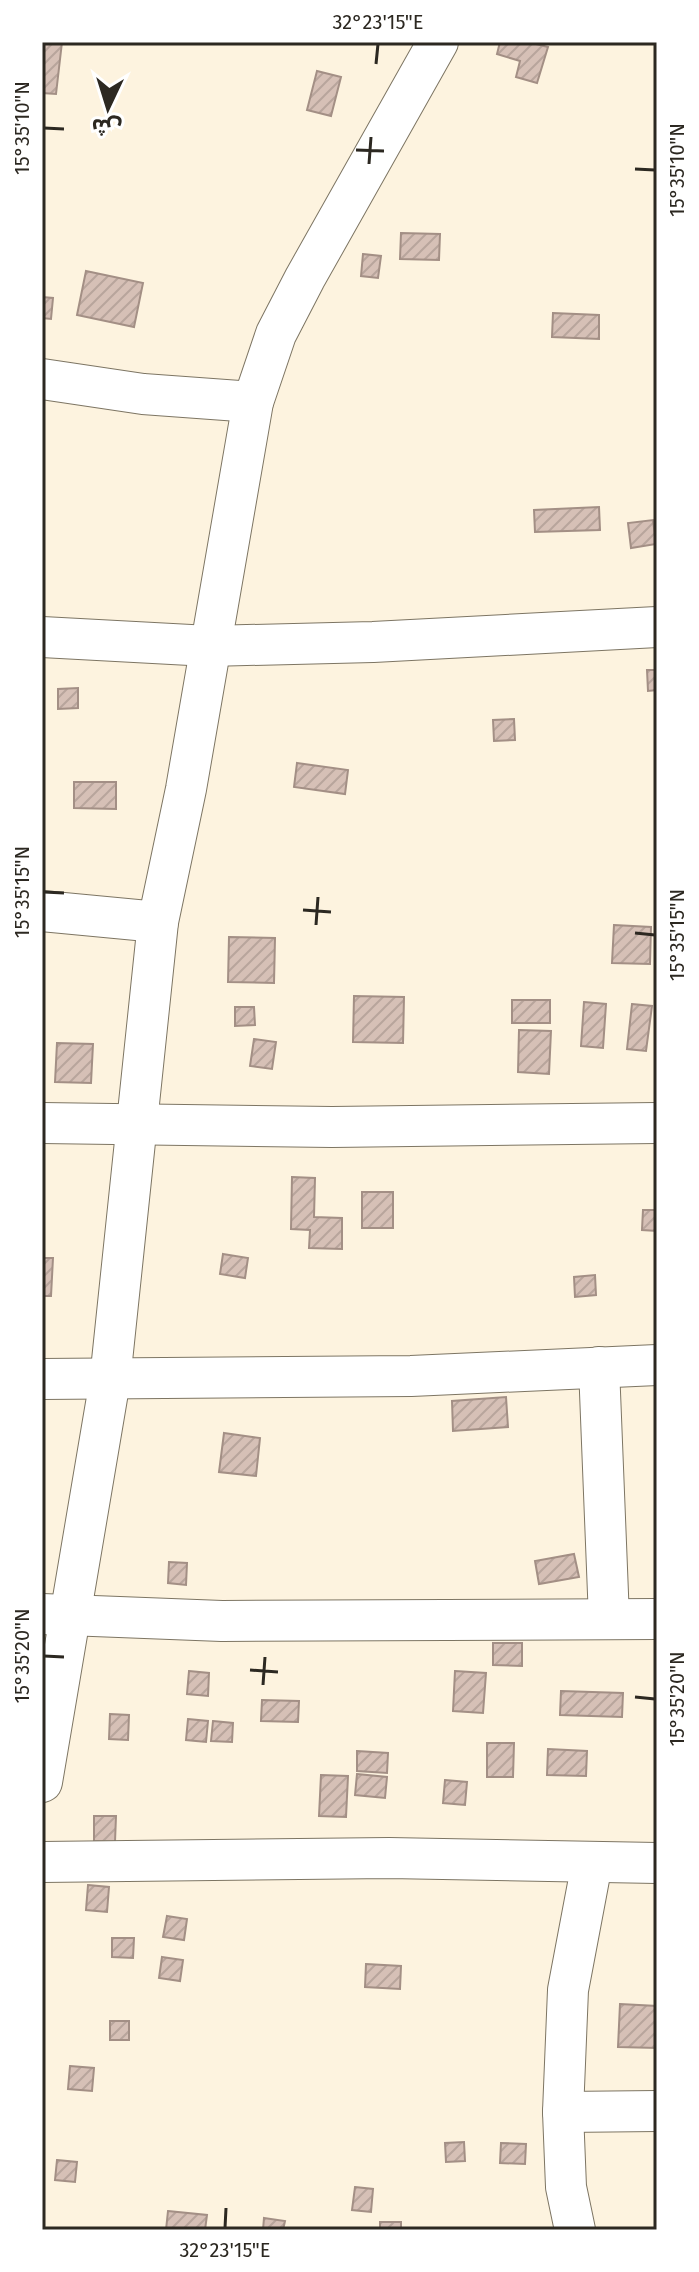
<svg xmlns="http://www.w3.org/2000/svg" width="699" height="2272" font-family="'Fira Sans','Noto Sans Arabic',sans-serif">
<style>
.building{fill:url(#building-hatch);stroke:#a38f85;stroke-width:2}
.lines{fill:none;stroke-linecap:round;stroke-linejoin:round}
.street-casing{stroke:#7d7563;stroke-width:42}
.street{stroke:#fff;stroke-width:40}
.ticks{fill:none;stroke:#2c2821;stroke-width:3}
.neatline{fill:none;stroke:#2c2821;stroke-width:3}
.ticks-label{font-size:20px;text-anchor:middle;fill:#2c2821}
</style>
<defs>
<pattern id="building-hatch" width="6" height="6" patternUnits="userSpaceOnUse" patternTransform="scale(2)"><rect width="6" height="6" fill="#d6c0b6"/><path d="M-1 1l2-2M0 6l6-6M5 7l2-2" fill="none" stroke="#b8a59c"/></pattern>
</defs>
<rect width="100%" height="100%" fill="#fdf3df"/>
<g class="building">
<path d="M42 42H62L56 94 42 93Z"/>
<path d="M500 42H528L548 47 537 83 516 77 520 61 497 54Z"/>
<path d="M317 71 341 77 331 116 307 110Z"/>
<path d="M401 233 440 234 439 260 400 259Z"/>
<path d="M363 254 381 256 378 278 361 276Z"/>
<path d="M86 271 143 283 134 327 77 315Z"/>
<path d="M42 297 53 298 51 319 42 318Z"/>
<path d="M553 313 599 315V339L552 337Z"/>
<path d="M599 507 600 530 535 532 534 510Z"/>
<path d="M653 520 656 544 631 548 628 523Z"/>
<path d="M647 670H657V690L648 691Z"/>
<path d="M78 688V708L58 709V689Z"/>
<path d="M514 719 515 740 494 741 493 720Z"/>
<path d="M297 763 348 770 345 794 294 787Z"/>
<path d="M74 782H116V809L74 808Z"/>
<path d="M614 925 651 927 650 964 612 963Z"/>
<path d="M229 937 275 938 274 983 228 982Z"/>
<path d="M354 996 404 997 403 1043 353 1042Z"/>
<rect x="512" y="1000" width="38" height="23"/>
<path d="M584 1002 606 1004 603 1048 581 1046Z"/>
<path d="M632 1004 652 1006 646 1051 627 1049Z"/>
<path d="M235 1007H254L255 1025 235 1026Z"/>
<path d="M519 1030 551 1031 549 1074 518 1072Z"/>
<path d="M254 1039 276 1042 272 1069 250 1066Z"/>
<path d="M57 1043 93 1044 91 1083 55 1082Z"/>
<path d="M292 1177 315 1178 314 1217 342 1218V1249L309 1248 310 1230 291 1229Z"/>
<rect x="362" y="1192" width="31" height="36"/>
<path d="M643 1210H657V1231L642 1230Z"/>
<path d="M223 1254 248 1258 245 1278 220 1274Z"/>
<path d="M42 1258H53L51 1296H42Z"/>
<path d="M595 1275 596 1295 575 1297 574 1277Z"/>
<path d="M506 1397 508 1427 453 1431 452 1401Z"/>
<path d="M224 1433 260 1438 256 1476 219 1472Z"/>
<path d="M574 1554 579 1577 539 1584 535 1561Z"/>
<path d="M169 1562 187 1563 186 1585 168 1583Z"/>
<path d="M493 1643H522V1666L493 1665Z"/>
<path d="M189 1671 209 1673 208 1696 187 1694Z"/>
<path d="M455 1671 486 1673 483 1713 453 1711Z"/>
<path d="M561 1691 623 1693 622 1717 560 1715Z"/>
<path d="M262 1700 299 1701 298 1722 261 1721Z"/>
<path d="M110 1714 129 1715 128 1740 109 1739Z"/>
<path d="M188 1719 208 1721 206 1742 186 1740Z"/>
<path d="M213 1721 233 1723 232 1742 211 1741Z"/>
<path d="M487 1743H514L513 1777H487Z"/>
<path d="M548 1749 587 1751 586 1776 547 1775Z"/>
<path d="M357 1751 388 1753 387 1773 357 1771Z"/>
<path d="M357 1774 387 1777 385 1798 355 1795Z"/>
<path d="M321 1775 348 1776 346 1817 319 1816Z"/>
<path d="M445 1780 467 1782 465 1805 443 1803Z"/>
<path d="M94 1816H116L115 1842 94 1841Z"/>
<path d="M88 1885 109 1887 107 1912 86 1910Z"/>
<path d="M167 1916 187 1919 184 1940 163 1937Z"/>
<path d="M112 1938H134L133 1958 112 1957Z"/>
<path d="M162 1957 183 1960 180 1981 159 1978Z"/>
<path d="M366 1964 401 1966 400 1989 365 1987Z"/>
<path d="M620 2004 657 2006V2048L618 2047Z"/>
<rect x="110" y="2021" width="19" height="19"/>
<path d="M70 2066 94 2068 92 2091 68 2089Z"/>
<path d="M464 2142 465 2161 446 2162 445 2143Z"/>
<path d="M501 2143 526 2144 525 2164 500 2163Z"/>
<path d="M57 2160 77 2162 75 2182 55 2180Z"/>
<path d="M355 2187 373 2189 371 2212 352 2210Z"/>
<path d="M168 2211 207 2215 205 2230H166Z"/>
<path d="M264 2218 285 2221 283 2230H263Z"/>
<rect x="380" y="2222" width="21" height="8"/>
</g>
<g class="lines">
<g class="street-casing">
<g id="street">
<path d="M42 379 143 394 253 402"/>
<path d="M42 637 209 646 373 642 657 627"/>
<path d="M42 911 158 922"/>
<path d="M42 1123 332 1127 657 1123"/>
<path d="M599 1367 609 1619"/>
<path d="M42 1379 411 1376 657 1365"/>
<path d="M42 1614 222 1621 657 1619"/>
<path d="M42 1782 110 1380 158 922 186 789 253 402 276 334 305 278 438 42"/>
<path d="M42 1862 389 1858 657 1863"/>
<path d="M563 2112 657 2111"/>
<path d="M575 2230 566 2187 563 2112 568 1990 592 1863"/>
</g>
</g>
<use href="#street" class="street"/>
</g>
<path class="ticks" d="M376 64 378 44M44 128 64 129M356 150 384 151M369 164 371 137M635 169 655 170M44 892 64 893M303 910 331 912M316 925 318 897M635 933 655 935M44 1656 64 1657M250 1670 278 1672M263 1685 265 1657M635 1697 655 1699M225 2228 226 2208"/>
<rect width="699" height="2272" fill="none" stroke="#ffffff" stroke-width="88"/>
<g transform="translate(108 108) rotate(184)" stroke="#ffffff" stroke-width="6" paint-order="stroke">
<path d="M0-6L14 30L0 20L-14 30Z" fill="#2c2821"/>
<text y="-12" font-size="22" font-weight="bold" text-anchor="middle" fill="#2c2821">ش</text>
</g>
<rect x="44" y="44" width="611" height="2184" class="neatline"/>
<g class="ticks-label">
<text x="378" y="29">32°23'15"E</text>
<text transform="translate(22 128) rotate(-90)" y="7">15°35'10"N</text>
<text transform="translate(677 170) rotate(-90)" y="7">15°35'10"N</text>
<text transform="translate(22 892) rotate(-90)" y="7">15°35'15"N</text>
<text transform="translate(677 935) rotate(-90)" y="7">15°35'15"N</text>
<text transform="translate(22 1656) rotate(-90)" y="7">15°35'20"N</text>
<text transform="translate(677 1699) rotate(-90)" y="7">15°35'20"N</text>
<text x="225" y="2257">32°23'15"E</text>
</g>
</svg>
